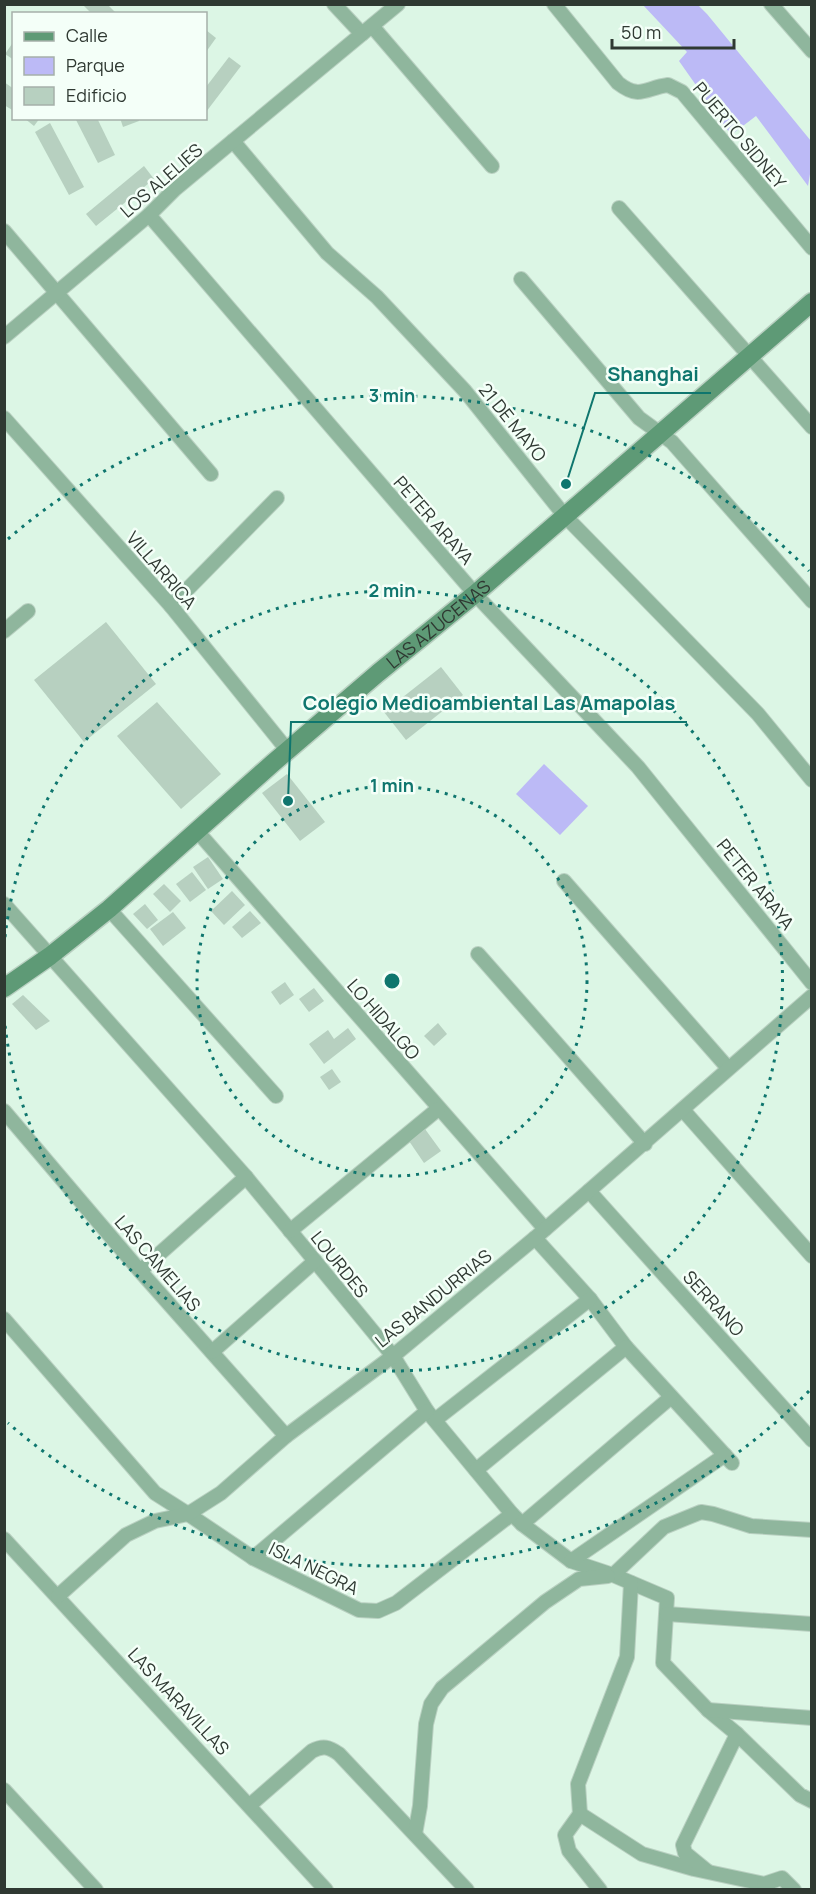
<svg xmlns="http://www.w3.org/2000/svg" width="816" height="1894" font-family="Manrope,sans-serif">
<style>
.green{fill:#bcbaf6}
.building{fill:#b7d0c0}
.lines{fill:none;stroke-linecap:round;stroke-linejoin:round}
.street-casing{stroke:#b9d0c1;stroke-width:16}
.secondary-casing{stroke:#b9d0c1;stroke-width:21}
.street{stroke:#8fb69d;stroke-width:14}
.secondary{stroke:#5e9a76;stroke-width:18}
.ring{fill:none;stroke:#0f766e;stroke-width:3;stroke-dasharray:3 6}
.labels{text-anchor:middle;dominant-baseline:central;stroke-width:5;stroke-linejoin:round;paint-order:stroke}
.street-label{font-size:18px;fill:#2f3932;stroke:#f4fff8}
.centre{fill:#0f766e;stroke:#f4fff8;stroke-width:3}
.ring-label{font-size:18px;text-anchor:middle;font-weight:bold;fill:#0f766e;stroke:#f4fff8;stroke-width:5;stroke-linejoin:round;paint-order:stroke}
.leader{fill:none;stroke:#0f766e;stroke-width:2}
.callout-dot{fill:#0f766e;stroke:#f4fff8;stroke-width:2}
.callout-label{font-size:20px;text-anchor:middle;font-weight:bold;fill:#0f766e;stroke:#f4fff8;stroke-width:5;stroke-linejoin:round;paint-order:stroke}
</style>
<rect width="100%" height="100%" fill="#dcf6e5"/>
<g class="green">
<path d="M643 5H698L707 14 811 141V168L808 186 756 116 731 135 679 61 687 52Z"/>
<path d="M544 764 588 806 560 835 516 794Z"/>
</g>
<g class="building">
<path d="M82 4H107L117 14H92Z"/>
<path d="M206 30 216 38 206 52Z"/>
<path d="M14 41V60L5 54Z"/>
<path d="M229 57 241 66 206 112V87Z"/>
<path d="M4 82 14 89V111L4 105Z"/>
<path d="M24 118H40L34 126Z"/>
<path d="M75 118H97L115 155 98 163Z"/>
<path d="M120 118H138L139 121 123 127Z"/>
<path d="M50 123 84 187 69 195 35 132Z"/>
<path d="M144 166 154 179 96 226 86 214Z"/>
<path d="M106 622 156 684 84 742 34 680Z"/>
<path d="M441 667 463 695 406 740 384 712Z"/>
<path d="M157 702 221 774 181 809 117 736Z"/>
<path d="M287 774 325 822 300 841 262 793Z"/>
<path d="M208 857 223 879 208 889 193 867Z"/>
<path d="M192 872 206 890 190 902 176 884Z"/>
<path d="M164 884 181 901 170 912 153 894Z"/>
<path d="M232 891 245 905 224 925 211 911Z"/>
<path d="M145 904 158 920 147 929 133 914Z"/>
<path d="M250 911 261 923 242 938 232 927Z"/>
<path d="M173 912 186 928 163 946 150 929Z"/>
<path d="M285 982 294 995 280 1005 271 992Z"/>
<path d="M314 988 324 1001 309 1012 299 999Z"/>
<path d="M23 995 50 1021 36 1030 12 1004Z"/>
<path d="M438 1023 447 1034 434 1046 424 1036Z"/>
<path d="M348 1028 356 1039 324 1064 309 1044 328 1030 334 1039Z"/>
<path d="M332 1069 341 1082 329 1090 320 1077Z"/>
<path d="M425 1129 441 1151 424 1163 409 1141Z"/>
</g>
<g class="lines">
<g class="street-casing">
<g id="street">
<path d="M334 4 362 34"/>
<path d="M554 4 618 83C640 100 645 88 668 85L682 92 812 248"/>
<path d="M771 4 812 51"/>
<path d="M372 26 492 166"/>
<path d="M233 141 327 253 377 297 465 391 564 515 758 714 812 780"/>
<path d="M619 208 812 427"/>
<path d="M149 215 475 594 638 767 812 983"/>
<path d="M4 231 211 474"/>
<path d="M521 279 639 418 672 442 812 601"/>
<path d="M4 337 149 215 175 189 398 4"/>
<path d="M4 418 171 606 288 751"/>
<path d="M171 606 277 498"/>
<path d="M4 631 28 611"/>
<path d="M197 831 545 1229"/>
<path d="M564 881 728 1068"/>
<path d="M4 904 246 1177 393 1356 427 1411 512 1514 522 1524 571 1561 613 1575 667 1598 663 1663 708 1710 737 1734 800 1795 812 1801"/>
<path d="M109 909 276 1096"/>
<path d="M478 954 645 1144"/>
<path d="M683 1110 812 1256"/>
<path d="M4 1111 140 1271 286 1436"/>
<path d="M589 1191 812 1440"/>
<path d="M290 1231 438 1109"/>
<path d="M535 1238 590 1299 626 1347 732 1463"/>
<path d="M140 1271 246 1177"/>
<path d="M4 1319 155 1493 188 1514 253 1558 359 1610 378 1611 396 1603 512 1514"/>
<path d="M212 1352 315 1261"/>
<path d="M435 1420 590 1299"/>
<path d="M476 1470 626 1347"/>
<path d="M522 1524 670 1398"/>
<path d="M4 1539 326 1890"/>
<path d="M253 1558 427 1411"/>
<path d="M571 1561 725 1455"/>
<path d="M613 1575 664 1527 701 1512 713 1514 751 1526 812 1530"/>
<path d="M58 1596 126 1535 155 1521 188 1514 221 1493 286 1436 393 1356 535 1238 812 996"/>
<path d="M667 1614 812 1624"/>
<path d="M708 1710 812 1718"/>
<path d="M4 1790 96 1890"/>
<path d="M250 1805 312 1751C323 1745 329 1747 339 1754L467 1890"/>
<path d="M580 1814 578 1784 627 1657 631 1583"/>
<path d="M580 1814 642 1854 694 1869 764 1884 768 1890"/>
<path d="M580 1814 565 1835 569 1851 600 1890"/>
<path d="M415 1834 420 1806 426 1724 431 1704 442 1688 545 1602 579 1579 608 1576"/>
<path d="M707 1871 685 1853 683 1845 737 1734"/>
<path d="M764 1884 782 1878 794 1890"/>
</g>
</g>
<g class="secondary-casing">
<g id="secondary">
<path id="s1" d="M4 988 50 956 109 909 273 763 378 673 475 594 812 302"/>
</g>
</g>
<use href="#street" class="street"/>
<use href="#secondary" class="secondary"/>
</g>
<g class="ring">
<circle cx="392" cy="981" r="195"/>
<path d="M5 937A390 390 0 1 1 5 1025"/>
<path d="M809 1391A585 585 0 0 1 8 1423M8 539A585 585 0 0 1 809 571"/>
</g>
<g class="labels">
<g class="street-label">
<text transform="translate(740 135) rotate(50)">PUERTO SIDNEY</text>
<text transform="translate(161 180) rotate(-41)">LOS ALELIES</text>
<text transform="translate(513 422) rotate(51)">21 DE MAYO</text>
<text transform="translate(434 520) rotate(49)">PETER ARAYA</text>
<text transform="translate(162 570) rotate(49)">VILLARRICA</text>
<text stroke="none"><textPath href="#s1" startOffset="567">LAS AZUCENAS</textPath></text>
<text transform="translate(756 884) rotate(51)">PETER ARAYA</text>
<text transform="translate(384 1019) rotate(49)">LO HIDALGO</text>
<text transform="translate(158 1263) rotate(49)">LAS CAMELIAS</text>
<text transform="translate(340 1264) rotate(51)">LOURDES</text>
<text transform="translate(433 1298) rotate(-39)">LAS BANDURRIAS</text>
<text transform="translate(714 1303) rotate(48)">SERRANO</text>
<text transform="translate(314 1568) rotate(26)">ISLA NEGRA</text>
<text transform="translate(179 1701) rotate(47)">LAS MARAVILLAS</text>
</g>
</g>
<circle cx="392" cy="981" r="9" class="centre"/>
<g class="ring-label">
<text x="392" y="402">3 min</text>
<text x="392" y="597">2 min</text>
<text x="392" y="792">1 min</text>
</g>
<path class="leader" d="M566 484L595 393H711M288 801L291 722H687"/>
<g class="callout-dot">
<circle cx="566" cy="484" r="6"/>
<circle cx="288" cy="801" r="6"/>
</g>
<g class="callout-label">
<text x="653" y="381">Shanghai</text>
<text x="489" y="710">Colegio Medioambiental Las Amapolas</text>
</g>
<rect width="816" height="1894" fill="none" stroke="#2f3932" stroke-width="12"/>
<rect x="12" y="12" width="195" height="108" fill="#f4fff8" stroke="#a5b0a9" stroke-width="1.5"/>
<rect x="24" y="32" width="30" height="9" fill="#5e9a76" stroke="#a5b0a9" stroke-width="1.5"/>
<text x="66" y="42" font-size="18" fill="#2f3932">Calle</text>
<rect x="24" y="57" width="30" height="18" fill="#bcbaf6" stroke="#a5b0a9" stroke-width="1.5"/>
<text x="66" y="72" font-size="18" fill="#2f3932">Parque</text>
<rect x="24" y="87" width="30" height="18" fill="#b7d0c0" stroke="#a5b0a9" stroke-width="1.5"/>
<text x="66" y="102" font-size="18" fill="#2f3932">Edificio</text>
<path d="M612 39v9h122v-9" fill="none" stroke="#2f3932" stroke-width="3"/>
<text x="621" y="39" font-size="18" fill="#2f3932" stroke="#f4fff8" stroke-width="4.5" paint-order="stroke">50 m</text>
</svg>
